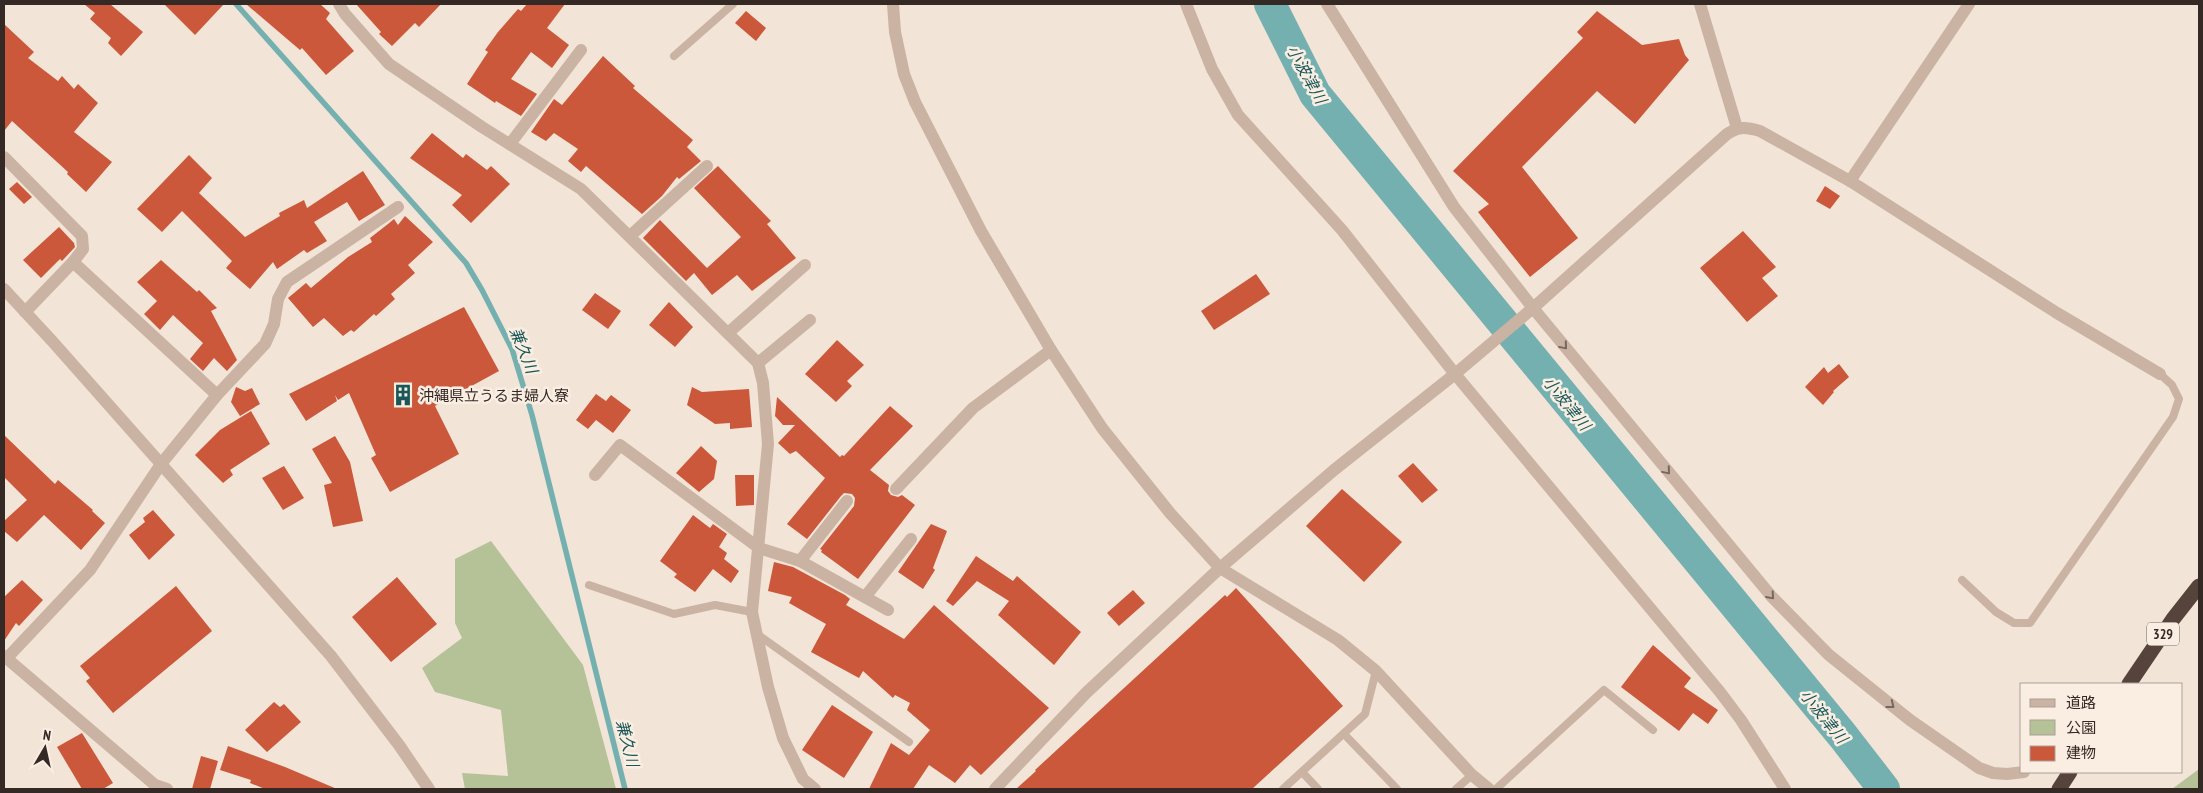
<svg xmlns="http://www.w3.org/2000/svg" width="2203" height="793" font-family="'PT Sans Narrow','Noto Sans JP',sans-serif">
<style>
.green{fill:#b5c197}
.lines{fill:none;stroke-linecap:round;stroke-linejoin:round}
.stream{stroke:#75b0b0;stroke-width:5.5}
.river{stroke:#75b0b0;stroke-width:32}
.building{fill:#cc583b}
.lane{stroke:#cab3a3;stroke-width:8}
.street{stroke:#cab3a3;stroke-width:12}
.highway{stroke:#56433c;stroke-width:15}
.oneway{stroke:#78675e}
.labels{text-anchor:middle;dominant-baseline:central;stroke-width:5;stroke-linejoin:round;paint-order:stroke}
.shield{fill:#faeee3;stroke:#70645e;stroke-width:1}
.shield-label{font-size:14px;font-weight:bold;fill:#352925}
.poi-label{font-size:15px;fill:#352925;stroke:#faeee3;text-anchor:start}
.water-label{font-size:16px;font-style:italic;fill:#195758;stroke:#faeee3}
</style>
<rect width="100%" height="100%" fill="#f2e4d7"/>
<g class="green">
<path d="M491 541 583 665 616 789H465L462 773 508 776 501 710 435 692 422 668 462 638 455 623V559Z"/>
<path d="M2199 769V789H2172Z"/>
</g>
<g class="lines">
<path class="stream" d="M236 4 466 263 482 290 512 349 532 415 625 789"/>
<path class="river" d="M1270 4 1315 94 1843 736 1884 789"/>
</g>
<g class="building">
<path d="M84 4H110L143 32 121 56 108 43 111 38 90 19 95 13Z"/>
<path d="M164 4H224L195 35Z"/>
<path d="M246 4H320L330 13 326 19 354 51 326 75 302 48 300 50Z"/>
<path d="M356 4H441L419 27 415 23 392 46 379 34 381 32Z"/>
<path d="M527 4H565L547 28 569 45 552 68 531 52 511 79 537 94 521 116 496 101 495 103 467 84 488 52 485 50 498 32 518 9 521 11Z"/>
<path d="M746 11 766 28 756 41 735 23Z"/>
<path d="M1597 11 1642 45 1679 39 1685 55 1689 60 1635 124 1597 91 1522 167 1578 238 1530 277 1478 212 1489 204 1453 171 1583 38 1577 32Z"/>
<path d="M4 24 34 52 28 58 58 81 62 76 74 89 78 84 98 103 74 132 112 162 86 192 67 174 68 172 12 121 4 131Z"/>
<path d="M603 56 635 86 633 88 693 140 687 147 701 161 679 179 677 177 662 196 642 214 586 166 581 172 568 161 578 149 554 133 546 141 531 132 554 99 562 105Z"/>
<path d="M432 133 463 158 466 154 487 170 491 166 510 184 471 223 452 205 462 195 410 158Z"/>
<path d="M189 155 212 178 199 193 245 237 280 216 279 213 304 200 307 208 363 171 385 205 359 221 347 202 314 222 327 241 307 253 304 250 277 269 273 262 250 289 226 268 232 261 182 211 162 232 137 209Z"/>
<path d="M718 166 771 221 767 224 796 258 752 291 737 275 712 295 694 273 686 281 643 238 660 220 707 268 741 237 694 188Z"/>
<path d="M17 182 32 197 24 204 9 189Z"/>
<path d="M1825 186 1840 196 1830 209 1816 201Z"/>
<path d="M405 216 433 242 408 265 415 273 391 294 395 299 376 316 374 314 354 332 351 330 343 336 324 318 313 327 288 298 306 283 311 288 348 257 372 242 370 238 388 224 394 219 398 225Z"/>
<path d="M59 227 74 243 75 247 62 261 60 259 41 278 23 260Z"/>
<path d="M1743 231 1776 267 1762 278 1778 296 1747 322 1700 268Z"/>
<path d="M161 260 197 292 199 290 217 308 211 311 237 360 227 371 214 358 203 371 190 359 203 343 173 315 160 330 144 314 157 301 137 282Z"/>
<path d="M1256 274 1270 294 1214 330 1201 311Z"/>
<path d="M595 293 621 311 608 329 582 310Z"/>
<path d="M669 302 693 327 675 347 649 325Z"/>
<path d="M464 307 499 371 435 406 459 454 390 492 371 458 376 455 349 393 338 400 335 395 337 401 306 421 289 394Z"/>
<path d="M837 340 864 365 847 381 852 386 836 402 805 374Z"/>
<path d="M1839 364 1849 377 1833 391 1834 392 1823 405 1805 387 1824 367 1828 373Z"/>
<path d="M236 387 245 391 252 388 260 404 240 416 231 402Z"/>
<path d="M692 387 702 392 749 389 752 427 730 429V423L715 424 687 405Z"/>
<path d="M596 394 606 401 611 395 631 410 613 433 596 420 588 429 576 420Z"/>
<path d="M777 397 840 457 842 455 844 456 890 406 913 426 870 470 889 485 888 491 891 495 898 497 902 495 915 505 858 579 821 552 822 550 820 549 854 506 855 498 852 494 844 493 841 496 807 539 787 524 825 478 796 451 790 454 778 443 795 425H783L775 416Z"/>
<path d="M251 411 270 444 230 470 233 475 223 483 195 455 220 430Z"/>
<path d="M4 435 55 484 58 480 93 510 92 511 105 523 81 550 44 515 17 542 4 531V521L27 500 4 477Z"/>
<path d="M335 436 350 462 363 521 333 527 324 485 332 483 312 449Z"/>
<path d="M701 446 717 461 714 479 699 492 676 473Z"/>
<path d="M1413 463 1438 490 1422 503 1398 476Z"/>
<path d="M284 466 304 498 283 510 262 478Z"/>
<path d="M735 475H754V505L736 506Z"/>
<path d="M1342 489 1402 542 1364 582 1306 526Z"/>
<path d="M153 510 175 535 149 560 129 535 145 522 143 518Z"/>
<path d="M693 515 710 528 713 524 727 534 719 547 727 553 724 559 739 571 731 583 713 569 695 592 674 577 677 574 660 561Z"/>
<path d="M931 524 947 531 933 568 935 570 923 589 898 572Z"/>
<path d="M976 556 1013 581 1017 576 1081 632 1054 665 998 615 1009 601 977 581 953 606 946 601Z"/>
<path d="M774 562 793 567 845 595 850 599 846 605 904 639 934 605 1049 708 981 775 970 765 955 783 929 765 913 789H869L891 743 909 755 930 730 907 710 910 703 895 695 893 698 863 671 859 678 811 652 826 624 789 603 792 597 768 591Z"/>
<path d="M397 577 437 624 391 662 352 617Z"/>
<path d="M22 580 43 600 19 626 16 623 4 641V597Z"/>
<path d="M176 586 212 631 113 713 86 681 90 678 80 666Z"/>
<path d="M1236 588 1343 706 1252 789H1016L1036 771 1035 770 1225 595 1227 597Z"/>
<path d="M1133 590 1145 603 1119 626 1107 613Z"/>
<path d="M1653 645 1691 678 1684 687 1718 710 1708 724 1693 713 1679 731 1621 687Z"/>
<path d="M274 702 280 707 284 704 301 722 267 752 245 730Z"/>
<path d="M832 705 873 732 844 778 802 750Z"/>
<path d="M82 733 113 783 103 789H82L57 747Z"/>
<path d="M228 746 285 767 337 789H265L250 783 251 780 220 770Z"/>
<path d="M201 756 218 761 210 789H192Z"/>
</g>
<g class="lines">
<g class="lane">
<path d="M674 56 733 4"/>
<path d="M1962 580 1996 612 2014 623H2030L2173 417 2179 399 2172 385 2160 374"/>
<path d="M589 585 674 614 715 605 752 612"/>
<path d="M757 634 909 742"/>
<path d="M1344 734 1397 789"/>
<path d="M1302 772 1318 789"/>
<path d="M1283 789 1365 714 1376 671"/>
<path d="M1456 789 1472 775"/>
<path d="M1496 789 1604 690 1653 730"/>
</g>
<g class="street">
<path d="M339 4 345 14 389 64 482 127 581 189 758 363 763 383 768 444 752 612 768 687 783 738 803 779 815 789"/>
<path d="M893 4 895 32 904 74 915 102 981 231 1051 350 1102 428 1170 513 1220 568 1338 640 1376 671 1472 775 1489 789"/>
<path d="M1186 4 1212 69 1238 115 1342 230 1455 374 1720 692 1741 720 1785 789"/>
<path d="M1327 4 1454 207 1533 308 1772 597 1829 655 1910 720 1979 768 1993 773 2007 774 2024 772"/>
<path d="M1700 4 1737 128"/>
<path d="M510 144 581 50"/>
<path d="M4 157 82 236 83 249 73 262 25 312"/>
<path d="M1850 181 1969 4"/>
<path d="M630 236 707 166"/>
<path d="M73 262 217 395"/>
<path d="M4 289 53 342 331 656 399 745 429 789"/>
<path d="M728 333 805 265"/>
<path d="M758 363 810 320"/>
<path d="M595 475 620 445 759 548 800 561 888 610"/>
<path d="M896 489 973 408 1051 350"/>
<path d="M800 561 847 501"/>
<path d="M865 597 911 539"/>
<path d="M4 656 155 785 167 789"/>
<path d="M7 658 90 570 161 464 217 395 265 344 274 324 278 299 287 282 398 207"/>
<path d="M995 789 1086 693 1220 568 1334 470 1455 374 1533 308 1727 134C1739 126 1746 127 1760 131L1850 181 2057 313 2160 374"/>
</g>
<g class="highway">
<path d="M2129 684 2173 619 2199 586"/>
<path d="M2059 789 2070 772"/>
</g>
</g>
<defs><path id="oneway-chevron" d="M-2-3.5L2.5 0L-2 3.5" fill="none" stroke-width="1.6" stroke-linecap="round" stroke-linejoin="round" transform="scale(1.25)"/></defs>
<g class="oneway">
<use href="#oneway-chevron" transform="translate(1564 346) rotate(50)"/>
<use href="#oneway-chevron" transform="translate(1667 471) rotate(50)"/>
<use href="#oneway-chevron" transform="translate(1771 596) rotate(49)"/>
<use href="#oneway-chevron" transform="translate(1891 705) rotate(38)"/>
</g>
<defs>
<g id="building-bare" transform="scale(1.725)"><path d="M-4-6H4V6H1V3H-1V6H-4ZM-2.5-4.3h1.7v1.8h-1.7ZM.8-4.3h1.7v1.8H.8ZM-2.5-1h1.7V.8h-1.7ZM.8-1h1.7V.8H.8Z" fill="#195758" stroke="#faeee3" stroke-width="2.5" paint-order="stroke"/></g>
</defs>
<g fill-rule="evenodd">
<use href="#building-bare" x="403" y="395"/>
</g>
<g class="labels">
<rect class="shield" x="2147" y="622.5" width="32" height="23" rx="4"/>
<g class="shield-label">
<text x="2163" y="634">329</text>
</g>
<g class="poi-label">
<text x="419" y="395">沖縄県立うるま婦人寮</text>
</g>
<g class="water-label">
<text transform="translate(1307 74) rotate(61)">小波津川</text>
<text transform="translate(524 350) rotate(68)">兼久川</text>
<text transform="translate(1567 403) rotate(51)">小波津川</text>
<text transform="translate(1824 716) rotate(51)">小波津川</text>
<text transform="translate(628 743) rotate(76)">兼久川</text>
</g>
</g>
<rect width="2203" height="793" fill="none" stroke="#352925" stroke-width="10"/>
<rect x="2020" y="683" width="162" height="90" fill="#faeee3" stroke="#ab9f97"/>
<rect x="2030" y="699" width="25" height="8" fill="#cab3a3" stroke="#ab9f97"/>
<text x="2066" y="708" font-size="15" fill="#352925">道路</text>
<rect x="2030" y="720" width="25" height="15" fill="#b5c197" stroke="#ab9f97"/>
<text x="2066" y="733" font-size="15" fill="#352925">公園</text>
<rect x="2030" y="746" width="25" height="15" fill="#cc583b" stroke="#ab9f97"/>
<text x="2066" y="758" font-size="15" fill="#352925">建物</text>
<g transform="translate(45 748) rotate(9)" stroke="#faeee3" stroke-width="4" paint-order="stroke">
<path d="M0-4L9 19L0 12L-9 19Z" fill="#352925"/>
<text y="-8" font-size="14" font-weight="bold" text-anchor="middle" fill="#352925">N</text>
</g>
</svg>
